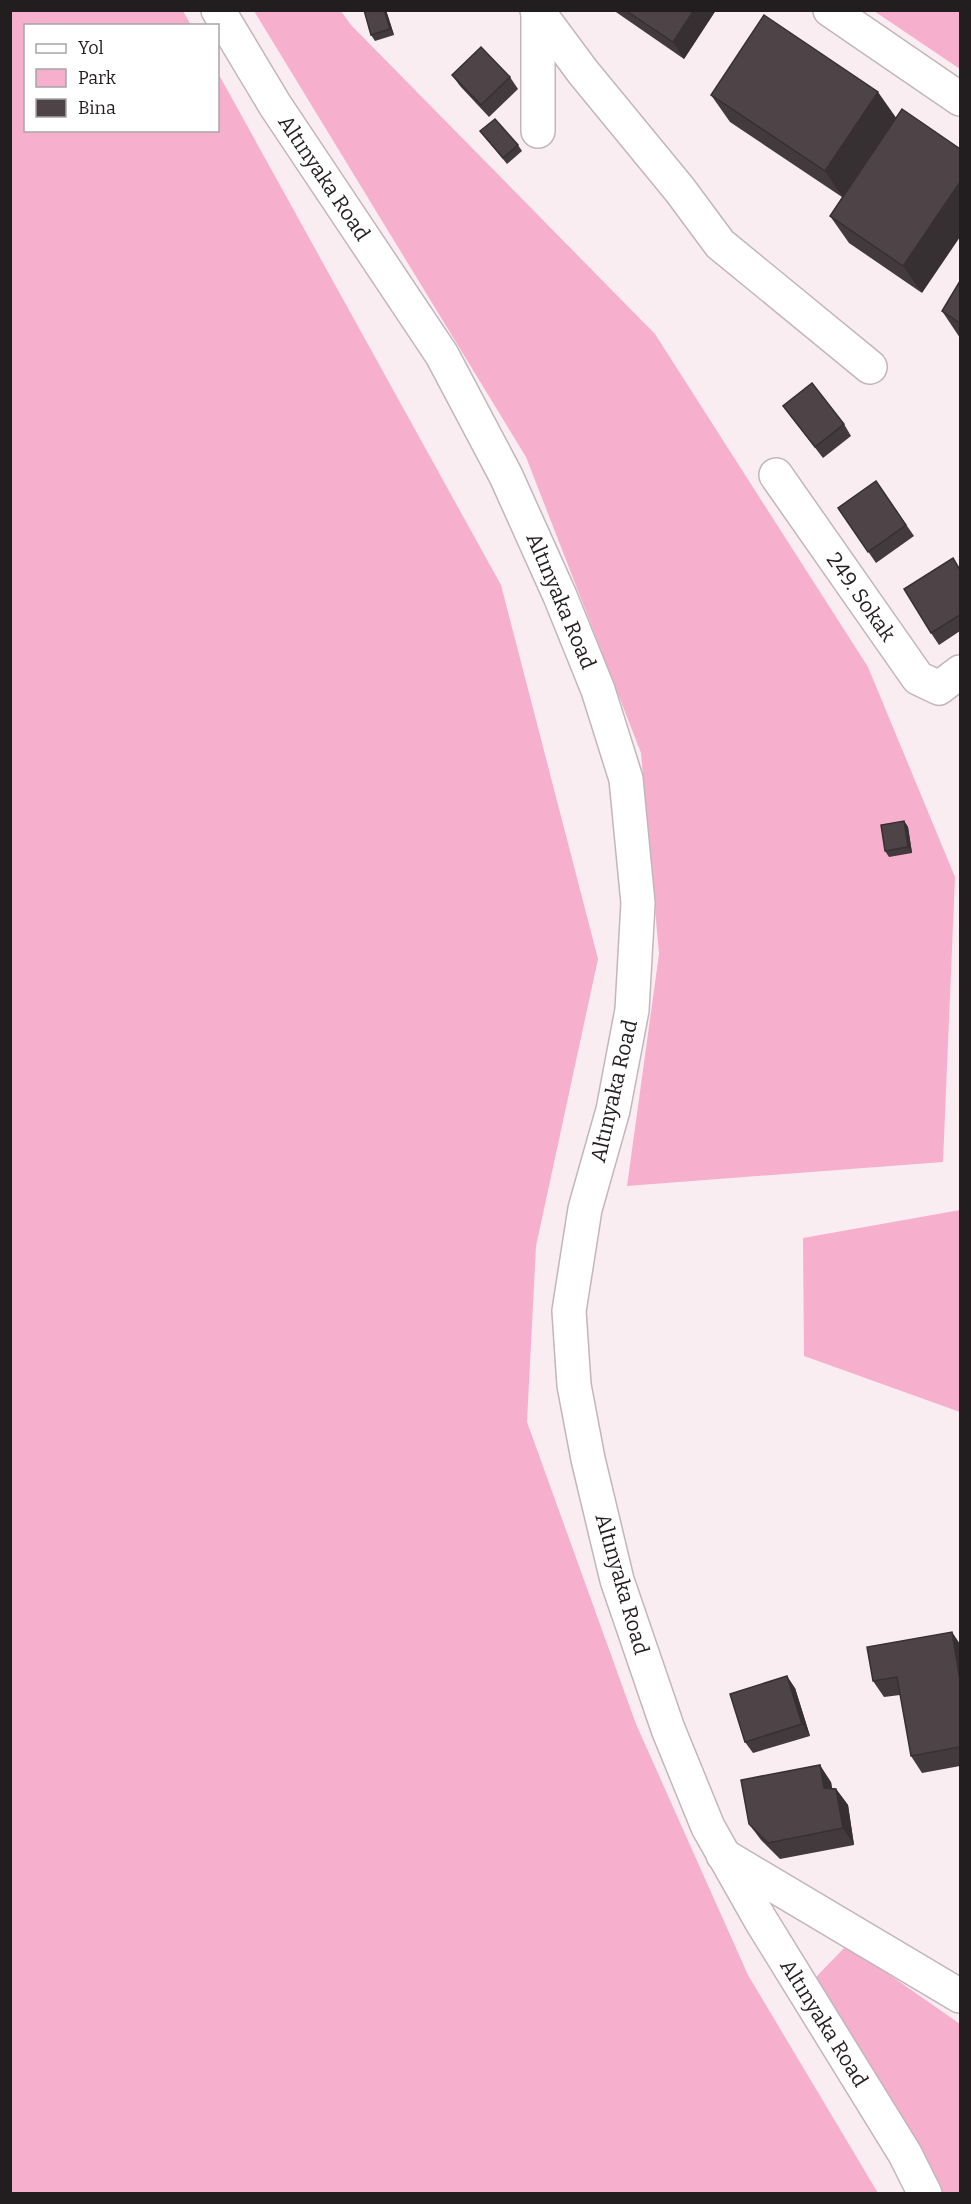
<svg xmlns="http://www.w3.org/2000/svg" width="971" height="2204" font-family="Bitter,serif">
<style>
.green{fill:#f6b0cd}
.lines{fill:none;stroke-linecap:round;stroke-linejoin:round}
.minor-casing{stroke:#c2b6ba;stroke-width:36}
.major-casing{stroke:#c2b6ba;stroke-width:36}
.minor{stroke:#fff;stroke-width:33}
.major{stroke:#fff;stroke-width:33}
.wall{fill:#433a3d}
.shaded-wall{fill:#373032}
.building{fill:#4e4447;stroke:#373032;stroke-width:1.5}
.labels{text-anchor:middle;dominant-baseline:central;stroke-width:6;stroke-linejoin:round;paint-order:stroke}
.street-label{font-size:21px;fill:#221d1f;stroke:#fff}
</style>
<rect width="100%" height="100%" fill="#faedf2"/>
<g class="green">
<path d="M11 10 183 11 191 25 26 26V130H218V73L501 585 598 959 536 1246 527 1422 636 1724 748 1975 878 2193H11Z"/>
<path d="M254 11H341L351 25 655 334 868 667 955 877 943 1162 627 1186 659 954 641 753 526 457Z"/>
<path d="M874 11H960V69Z"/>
<path d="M960 1210V1412L804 1356 803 1238Z"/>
<path d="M847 1945 960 2024V2193H940L815 1978Z"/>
</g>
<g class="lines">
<g class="minor-casing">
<g id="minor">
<path d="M537 10 583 72 680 190 720 244 870 367"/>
<path d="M830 10 960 99"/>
<path d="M538 131V13"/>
<path d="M776 475 918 678 939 688 960 672"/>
<path d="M723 1855 960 1996"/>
</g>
</g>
<g class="major-casing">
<path id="major" d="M218 10 275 105 442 355 506 476 560 596 598 690 626 779 638 903 632 1010 613 1110 585 1209 569 1311 574 1385 588 1459 617 1580 668 1729 708 1827 760 1919 905 2154 925 2194"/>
</g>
<use href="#minor" class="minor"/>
<use href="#major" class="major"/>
</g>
<g class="wall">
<path d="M364 10H386L394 35 375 41 371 35Z"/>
<path d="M613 10H716L684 59Z"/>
<path d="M764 15 922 293 849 243 830 216 842 197 730 122 711 95Z"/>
<path d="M452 75 510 77 518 89 489 117 460 86Z"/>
<path d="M480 131 518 145 522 151 507 164Z"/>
<path d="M960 281V338L942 311Z"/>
<path d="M783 406 844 424 851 436 823 458Z"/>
<path d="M876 481 914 536 876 563 838 508Z"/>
<path d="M960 569V631L939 645 931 633Z"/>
<path d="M904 821 908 827 912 853 889 857 885 851Z"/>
<path d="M960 1644V1766L922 1773 911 1756 900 1695 884 1697 873 1681Z"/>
<path d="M795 1688 810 1736 753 1753 745 1742Z"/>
<path d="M831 1782 832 1789H836L848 1805 854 1845 780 1859 761 1840 749 1824Z"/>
</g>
<g class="shaded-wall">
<path d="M384 10H386L394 35 390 29Z"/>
<path d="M694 10H716L684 59 673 42Z"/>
<path d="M878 92 897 119 844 199 825 171Z"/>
<path d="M960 182V237L922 293 903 266Z"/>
<path d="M904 821 908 827 912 853 908 847Z"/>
<path d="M952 1632 960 1644V1681Z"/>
<path d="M787 1676 795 1688 810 1736 802 1724Z"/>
<path d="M820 1765 831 1782 835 1805 824 1788Z"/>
<path d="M836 1789 848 1805 854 1845 843 1828Z"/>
</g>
<g class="building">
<path d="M364 10H384L390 29 371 35Z"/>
<path d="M625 10H694L673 42Z"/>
<path d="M764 15 878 92 825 171 711 95Z"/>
<path d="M481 47 510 77 481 105 452 75Z"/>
<path d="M902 109 960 149V182L903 266 830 216Z"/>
<path d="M495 119 518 145 503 158 480 131Z"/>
<path d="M960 281V323L942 311Z"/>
<path d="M812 383 844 424 815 447 783 406Z"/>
<path d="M876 481 906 525 868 552 838 508Z"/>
<path d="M953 558 960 570V615L931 633 904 589Z"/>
<path d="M904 821 908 847 885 851 881 825Z"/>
<path d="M952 1632 960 1681V1747L911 1756 897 1677 873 1681 867 1647Z"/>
<path d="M787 1676 802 1724 745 1742 730 1694Z"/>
<path d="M820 1765 824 1788 836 1789 843 1828 768 1843 749 1824 741 1780Z"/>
</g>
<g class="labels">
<g class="street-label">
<text transform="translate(324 178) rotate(56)">Altınyaka Road</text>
<text transform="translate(861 597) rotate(55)">249. Sokak</text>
<text transform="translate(561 601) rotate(67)">Altınyaka Road</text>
<text transform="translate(614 1091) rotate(-77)">Altınyaka Road</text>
<text transform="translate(622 1584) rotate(74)">Altınyaka Road</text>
<text transform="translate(824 2023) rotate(58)">Altınyaka Road</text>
</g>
</g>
<rect width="971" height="2204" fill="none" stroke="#221d1f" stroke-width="24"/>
<rect x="24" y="24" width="195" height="108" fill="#ffffff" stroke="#a7a5a5" stroke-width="1.5"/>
<rect x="36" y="44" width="30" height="9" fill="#ffffff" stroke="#a7a5a5" stroke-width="1.5"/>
<text x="78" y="54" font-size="18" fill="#221d1f">Yol</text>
<rect x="36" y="69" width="30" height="18" fill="#f6b0cd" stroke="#a7a5a5" stroke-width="1.5"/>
<text x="78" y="84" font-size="18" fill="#221d1f">Park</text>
<rect x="36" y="99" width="30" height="18" fill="#4e4447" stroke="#a7a5a5" stroke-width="1.5"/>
<text x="78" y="114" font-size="18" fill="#221d1f">Bina</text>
</svg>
